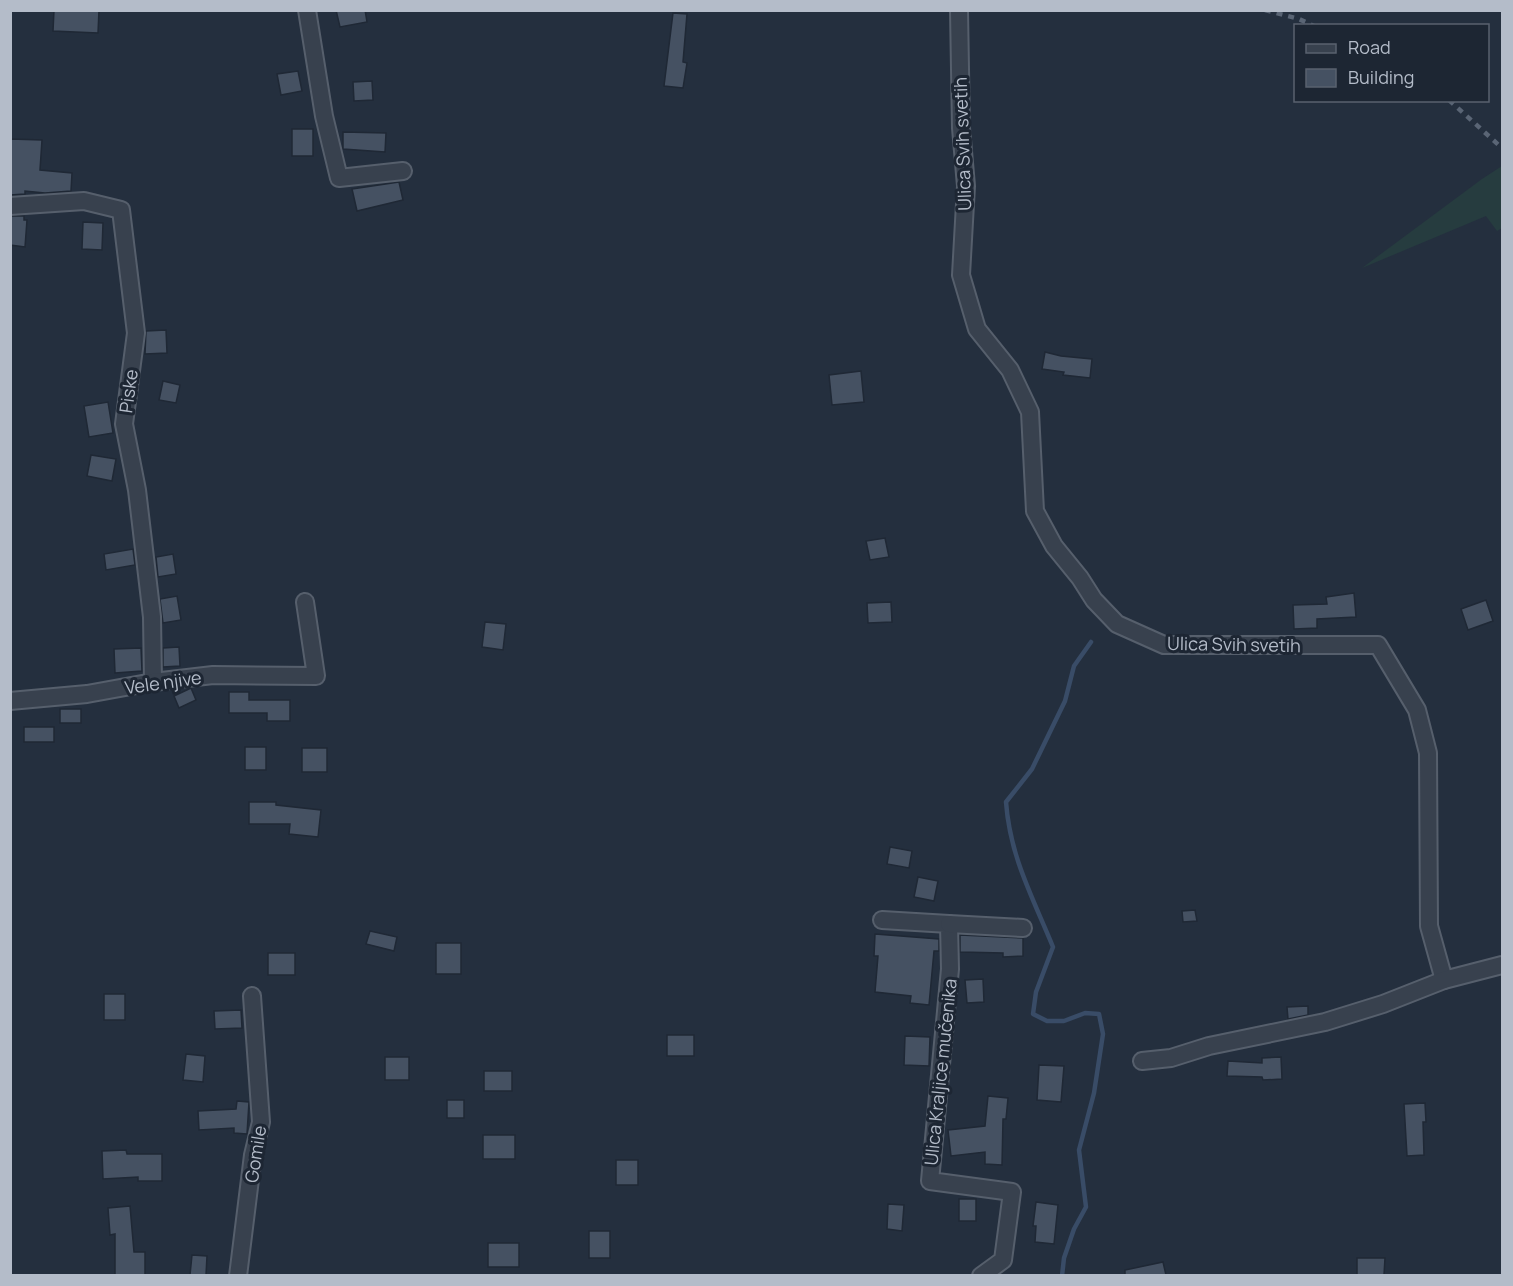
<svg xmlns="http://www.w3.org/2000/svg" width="1513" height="1286" font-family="Manrope,sans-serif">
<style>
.green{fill:#263c3f}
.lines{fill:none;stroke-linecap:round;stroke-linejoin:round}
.stream{stroke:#394c67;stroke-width:4.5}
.building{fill:#455162;stroke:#1f2835;stroke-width:1.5}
.minor-casing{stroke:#565f6c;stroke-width:20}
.minor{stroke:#38414e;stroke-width:16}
.rail{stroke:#5a6575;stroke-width:4.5;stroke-dasharray:6 6;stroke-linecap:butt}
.labels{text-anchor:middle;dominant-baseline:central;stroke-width:6;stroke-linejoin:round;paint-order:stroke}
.street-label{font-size:18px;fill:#b4bcc9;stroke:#1d2633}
</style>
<rect width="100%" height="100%" fill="#242f3e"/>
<path class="green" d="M1502 166V228L1497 231 1486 216 1362 268 1482 179Z"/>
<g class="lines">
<path class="stream" d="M1062 1276 1064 1258 1074 1229 1086 1207 1079 1150 1094 1093 1103 1034 1099 1014 1085 1013 1064 1021H1047L1033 1014 1036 992 1053 947C1033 898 1010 857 1006 802L1032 769 1065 701 1074 666 1091 642"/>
</g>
<g class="building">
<path d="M54 10H99L98 33 53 31Z"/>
<path d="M336 10H365L367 22 340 27Z"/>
<path d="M673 13 687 14 683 62 687 63 683 88 664 86Z"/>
<path d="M298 71 302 91 281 95 277 74Z"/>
<path d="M372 81 373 100 354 101 353 82Z"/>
<rect x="292" y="129" width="21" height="27"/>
<path d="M343 132 386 133 385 152 343 149Z"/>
<path d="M10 139 42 140 40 170 72 173 71 191 45 193 25 191V194L10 195Z"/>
<path d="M399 182 403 200 357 211 352 189Z"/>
<path d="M10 216H24V220H27L25 247 10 245Z"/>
<path d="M83 222 103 223 102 250 82 249Z"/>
<path d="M166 330 167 353 145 354 146 331Z"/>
<path d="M1045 352 1061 356 1092 359 1090 378 1063 375 1064 372 1042 369Z"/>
<path d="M861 371 864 402 832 405 829 375Z"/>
<path d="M163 381 180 385 176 403 159 400Z"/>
<path d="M108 402 113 433 89 437 84 406Z"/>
<path d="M91 455 116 459 112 481 87 476Z"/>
<path d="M885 538 889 557 870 560 866 541Z"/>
<path d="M133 549 135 565 106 570 104 554Z"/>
<path d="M173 554 176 574 158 577 156 557Z"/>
<path d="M1354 593 1356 617 1317 619V628L1294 629 1293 605 1327 604 1326 597Z"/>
<path d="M177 596 181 620 163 623 160 599Z"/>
<path d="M1486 600 1493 621 1468 630 1461 609Z"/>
<path d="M891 602 892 622 868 623 867 603Z"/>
<path d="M485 622 506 624 503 650 482 647Z"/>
<path d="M179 647 180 666 163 667V648Z"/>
<path d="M141 648 142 671 115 673 114 649Z"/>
<path d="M191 688 196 700 179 708 174 696Z"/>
<path d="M229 692H249V700H290V721H267V713H229Z"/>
<rect x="60" y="709" width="21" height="14"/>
<rect x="24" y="727" width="30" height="15"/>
<rect x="245" y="747" width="21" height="23"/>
<rect x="302" y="748" width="25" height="24"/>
<path d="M249 802H276V805L321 810 318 837 289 834 290 824H249Z"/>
<path d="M890 847 912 851 909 868 887 864Z"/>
<path d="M918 877 938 881 934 901 914 897Z"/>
<path d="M1195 910 1197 921 1183 922 1182 911Z"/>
<path d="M370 931 397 937 394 951 366 944Z"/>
<path d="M875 934 939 939V951H934L929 1005 910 1003 911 996 875 992 878 956H874Z"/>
<path d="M960 935 1023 938V956L1003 957V953L960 952Z"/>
<rect x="436" y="943" width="25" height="31"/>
<rect x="268" y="953" width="27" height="22"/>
<path d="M983 979 984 1002 967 1003 965 980Z"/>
<rect x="104" y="994" width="21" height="26"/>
<path d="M1308 1006V1015L1288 1019 1287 1007Z"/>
<path d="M241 1010 242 1028 215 1029 214 1011Z"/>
<rect x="667" y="1035" width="27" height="21"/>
<path d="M905 1036 930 1037 929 1066 904 1065Z"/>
<path d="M186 1054 205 1056 203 1082 183 1080Z"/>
<rect x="385" y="1057" width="24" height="23"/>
<path d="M1281 1057 1282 1079 1263 1080 1262 1077 1227 1076 1228 1061 1262 1063V1058Z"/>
<path d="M1039 1065 1064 1066 1061 1102 1037 1100Z"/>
<rect x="484" y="1071" width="28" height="20"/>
<path d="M988 1096 1008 1098 1006 1119H1003L1002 1165 985 1164V1152L951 1156 948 1130 985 1126Z"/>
<rect x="447" y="1100" width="17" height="18"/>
<path d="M237 1101 249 1102 247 1134 234 1133V1128L199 1130 198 1111 236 1109Z"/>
<path d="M1425 1103 1426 1122H1423L1424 1155 1407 1156 1404 1104Z"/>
<rect x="483" y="1135" width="32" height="24"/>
<path d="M126 1150 127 1154H162V1181H138V1177L103 1179 102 1151Z"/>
<rect x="616" y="1160" width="22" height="25"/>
<rect x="959" y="1199" width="17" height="22"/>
<path d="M1036 1202 1058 1205 1054 1244 1035 1242 1036 1226H1033Z"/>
<path d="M888 1204 904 1205 902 1231 887 1229Z"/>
<path d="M130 1206 134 1252H145V1275H115V1234L110 1235 108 1208Z"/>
<rect x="589" y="1231" width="21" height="27"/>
<rect x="488" y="1243" width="31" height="24"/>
<path d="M192 1255 207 1256 206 1275H190Z"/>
<path d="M1357 1258H1385L1384 1275H1357Z"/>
<path d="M1163 1262 1166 1275H1125V1270Z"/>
</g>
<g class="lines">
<g class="minor-casing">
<g id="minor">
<path d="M307 10 324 116 339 178 403 171"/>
<path d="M959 10 961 128 966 186 961 275 977 329 1010 370 1030 412 1035 511 1054 546 1080 578 1094 600 1117 624 1164 645H1378L1417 710 1428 753 1429 926 1444 980"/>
<path d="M10 206 84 201 121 210 136 333 124 424 137 490 152 617 153 682"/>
<path d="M10 701 87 694 153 682 213 675 316 676 305 602"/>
<path d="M882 920 949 924 950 969 930 1181 1012 1192 1003 1260 981 1276"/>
<path d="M949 924 1023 928"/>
<path d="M1142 1061 1171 1058 1209 1046 1325 1022 1383 1004 1444 980 1502 965"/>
<path d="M238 1276 253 1155 261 1122 252 996"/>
</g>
</g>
<use href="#minor" class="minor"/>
<g class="rail">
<path d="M1265 10 1299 19 1314 26"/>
<path d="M1449 100 1502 148"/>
</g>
</g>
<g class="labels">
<g class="street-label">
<text transform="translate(962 144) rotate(-92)">Ulica Svih svetih</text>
<text transform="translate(128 391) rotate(-82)">Piske</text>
<text transform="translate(1234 644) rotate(1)">Ulica Svih svetih</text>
<text transform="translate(163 682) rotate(-8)">Vele njive</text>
<text transform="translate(940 1072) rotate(-84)">Ulica Kraljice mučenika</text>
<text transform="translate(255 1154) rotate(-81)">Gomile</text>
</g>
</g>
<rect width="1513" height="1286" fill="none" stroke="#b4bcc9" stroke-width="24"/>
<rect x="1294" y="24" width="195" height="78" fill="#1d2633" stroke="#59626f" stroke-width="1.5"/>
<rect x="1306" y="44" width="30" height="9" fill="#38414e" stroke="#59626f" stroke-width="1.5"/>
<text x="1348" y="54" font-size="18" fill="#b4bcc9">Road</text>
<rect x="1306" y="69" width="30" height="18" fill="#455162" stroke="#59626f" stroke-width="1.5"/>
<text x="1348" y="84" font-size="18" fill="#b4bcc9">Building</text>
</svg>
